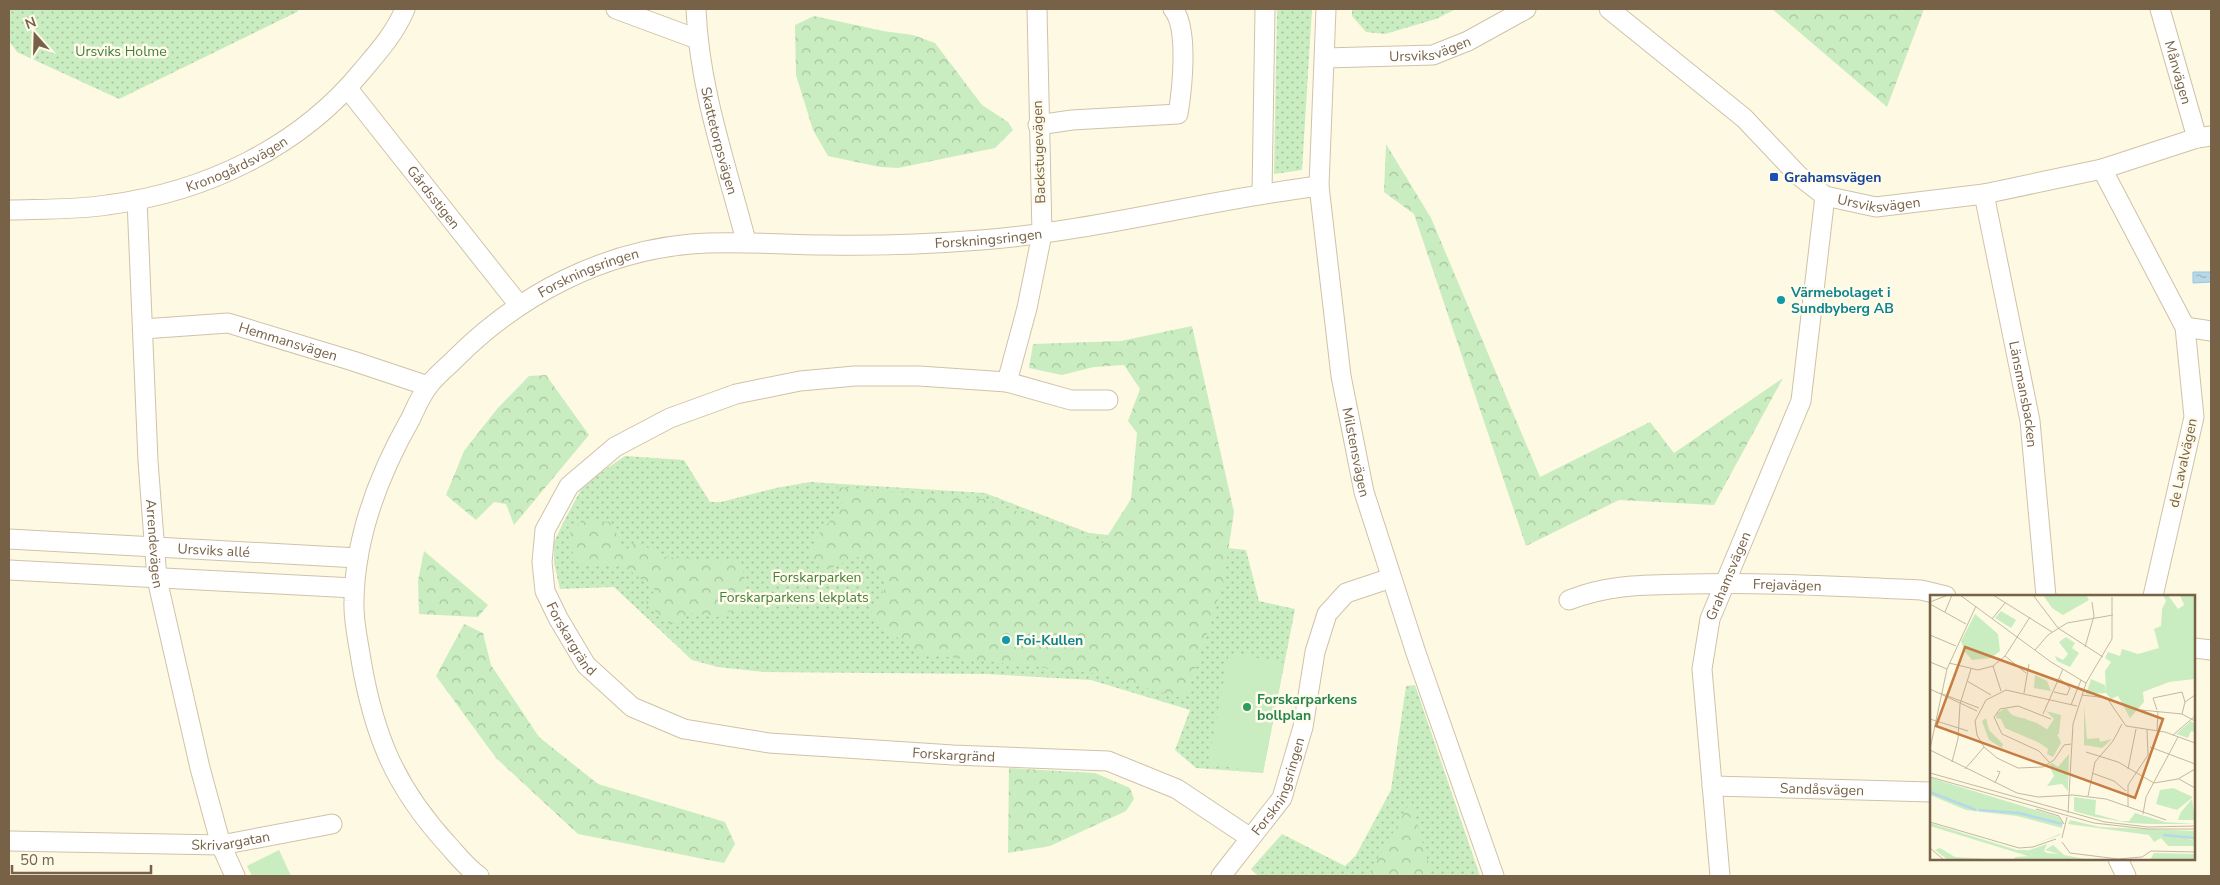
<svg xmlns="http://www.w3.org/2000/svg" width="2220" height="885" font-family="'Nunito Sans',sans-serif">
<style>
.grass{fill:url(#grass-dots)}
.forest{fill:url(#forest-crowns)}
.pitch{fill:#c9edc0}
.water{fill:url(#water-ripples);stroke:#9bc5dc}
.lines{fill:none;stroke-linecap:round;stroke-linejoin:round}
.street-casing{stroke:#d0c2a9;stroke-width:21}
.street{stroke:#fff;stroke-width:19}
.transit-dot{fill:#1a4fb4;stroke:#fffbeb;stroke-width:2}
.culture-dot{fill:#0f9aa8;stroke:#fffbeb;stroke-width:2}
.leisure-dot{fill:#2e9e5b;stroke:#fffbeb;stroke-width:2}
.labels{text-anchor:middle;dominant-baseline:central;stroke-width:5;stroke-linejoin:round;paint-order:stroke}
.street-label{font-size:14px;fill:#786247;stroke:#fffbeb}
.park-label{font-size:14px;fill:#447f3e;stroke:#fffbeb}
.transit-label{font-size:14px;font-weight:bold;fill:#164399;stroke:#fffbeb;text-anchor:start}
.culture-label{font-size:14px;font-weight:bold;fill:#0d838f;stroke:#fffbeb;text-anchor:start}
.leisure-label{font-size:14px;font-weight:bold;fill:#27864d;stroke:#fffbeb;text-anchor:start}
.inset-river{fill:none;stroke:#b6d8e9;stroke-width:2.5}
.inset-road{fill:none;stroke:#c4b8a0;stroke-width:1}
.view{fill:#c77c42;fill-opacity:0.15;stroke:#c77c42;stroke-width:2.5}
.inset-edge{fill:none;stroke:#786247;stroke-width:2.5}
</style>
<defs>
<pattern id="grass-dots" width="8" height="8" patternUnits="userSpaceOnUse" patternTransform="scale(1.25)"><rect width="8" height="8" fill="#c9edc0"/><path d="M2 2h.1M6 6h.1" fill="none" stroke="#a8c39e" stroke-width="1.8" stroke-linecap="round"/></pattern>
<pattern id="forest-crowns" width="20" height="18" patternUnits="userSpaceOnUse" patternTransform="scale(1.25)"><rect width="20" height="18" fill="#c9edc0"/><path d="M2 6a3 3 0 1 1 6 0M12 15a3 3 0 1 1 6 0" fill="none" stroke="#a8c39e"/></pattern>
<pattern id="water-ripples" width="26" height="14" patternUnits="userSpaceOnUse" patternTransform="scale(1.25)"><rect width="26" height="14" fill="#b6d8e9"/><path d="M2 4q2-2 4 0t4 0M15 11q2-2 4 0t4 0" fill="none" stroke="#99b3bf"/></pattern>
</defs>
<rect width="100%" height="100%" fill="#fef9e3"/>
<g class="grass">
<path d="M9 9H299L297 12 119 99 17 52 9 41Z"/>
<path d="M1277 9H1312L1302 170 1274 174Z"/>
<path d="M1352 9H1456L1436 19 1385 34 1366 32 1352 16Z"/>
<path d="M625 456 684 460 710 502H721L776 488 810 482 985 493 1089 533 1246 550 1259 601 1295 609 1263 773 1196 768 1175 750 1190 710 1091 680 986 674 765 672 718 667 692 660 614 587 560 589 554 563V542L563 523 584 484Z"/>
<path d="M1415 685 1480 876H1258L1251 869 1282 834 1345 866 1356 855 1391 790 1406 686Z"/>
</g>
<g class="forest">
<path d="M1772 9H1924L1887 107Z"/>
<path d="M814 16 883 31 913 35 935 43 982 105 1008 122 1013 130 995 148 898 168 880 167 828 156 813 130 796 75 795 25Z"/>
<path d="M1386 144 1431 218 1540 477 1650 422 1674 453 1783 378 1714 505 1619 500 1526 546 1414 214 1384 192Z"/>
<path d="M1192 326 1234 512 1223 585 1185 699 1094 673 920 654 869 617 888 583 871 563 858 557 828 569 809 556 817 536 843 506 837 487 983 499 1103 543 1131 499 1137 433 1128 421 1140 389 1124 365 1094 367 1062 375 1029 368 1033 344 1121 341Z"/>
<path d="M546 375 589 435 514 525 506 504 494 502 476 520 446 495 464 451 497 409 529 376Z"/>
<path d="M582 520 611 522 625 551 636 542 665 557 741 562 751 609 731 611 720 617 691 613 679 618 671 625 646 603 655 590 624 566 574 563 570 533Z"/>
<path d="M424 551 488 605 478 617 419 614 418 581Z"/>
<path d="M464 624 483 633 491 665 539 737 598 784 725 822 735 844 724 863 578 834 496 758 436 676Z"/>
<path d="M1009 768 1095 773 1130 788 1134 799 1126 811 1050 846 1008 853Z"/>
<path d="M1411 801 1432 876H1368Z"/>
</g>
<g class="pitch">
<path d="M1229 653 1284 663 1263 773 1208 763Z"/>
<path d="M279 850 291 876H252L247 866Z"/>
</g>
<path class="water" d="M2193 272H2211V282L2193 283Z"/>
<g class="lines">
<g class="street-casing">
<g id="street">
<path d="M616 9 697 39"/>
<path id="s1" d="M696 9C699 88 726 164 746 241"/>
<path id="s2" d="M1326 9 1319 186 1341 376 1364 492 1416 653 1494 876"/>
<path id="s3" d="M1609 9 1744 118 1798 175 1825 196 1876 207 1984 194 2102 169 2197 138 2211 136"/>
<path id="s4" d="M2160 9 2197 138"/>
<path id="s5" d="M1325 58 1433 55 1468 41 1526 9"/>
<path id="s6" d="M348 89 519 305"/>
<path d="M1038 125 1072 120 1178 114C1182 90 1189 28 1173 9"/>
<path d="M2102 169 2185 327 2194 417 2153 596"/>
<path d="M1262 193 1265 9"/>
<path id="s7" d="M1984 194 2030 421 2046 596"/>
<path id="s8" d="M137 200 148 461 157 579 200 768 221 845 235 876"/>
<path id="s9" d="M9 210C41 209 75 210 107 205 205 192 299 148 362 71 379 51 395 33 405 9"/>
<path d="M2185 327 2211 331"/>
<path id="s10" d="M143 329 228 323 353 361 428 386"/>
<path d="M1007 382 1027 308 1042 234 1037 9"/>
<path id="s11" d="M1108 400H1071L1007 382 919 376H855L800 381 736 394 670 418 615 447 569 486 545 530 542 562 545 591 558 618 586 665 632 707 684 729 769 743 953 755 1108 761 1177 789 1249 837"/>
<path id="s12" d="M9 539 358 558"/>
<path d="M9 570 354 588"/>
<path id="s13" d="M1569 600C1610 584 1645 585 1689 584 1766 582 1844 587 1921 590L1946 596"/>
<path d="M2194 648 2211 650"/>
<path id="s14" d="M1712 786 1931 792"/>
<path id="s15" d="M9 841 221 845 332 824"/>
<path d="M2118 859 2126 876"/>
<path id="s16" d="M479 876C467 868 458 856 448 845 395 787 374 736 361 660 358 640 353 620 354 601 355 535 379 474 411 418 416 407 421 395 429 385 436 376 447 367 455 359 519 295 601 252 691 244 736 240 780 245 825 245 877 246 930 244 981 240 1096 231 1206 200 1319 186"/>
<path id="s17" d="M1221 876 1282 798 1303 727 1315 652 1327 614 1346 593 1391 578"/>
<path id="s18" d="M1720 876 1702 669 1710 619 1801 401 1825 196"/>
</g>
</g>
<use href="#street" class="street"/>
</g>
<rect class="transit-dot" x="1769" y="172" width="10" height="10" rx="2.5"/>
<g class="culture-dot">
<circle cx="1781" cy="300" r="5"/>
<circle cx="1006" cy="640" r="5"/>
</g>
<circle class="leisure-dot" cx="1247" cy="707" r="5"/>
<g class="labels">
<g class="street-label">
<text stroke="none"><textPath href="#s5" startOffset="106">Ursviksvägen</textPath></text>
<text stroke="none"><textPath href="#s4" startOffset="66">Månvägen</textPath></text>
<text stroke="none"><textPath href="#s1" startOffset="134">Skattetorpsvägen</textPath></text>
<text transform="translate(1039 152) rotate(-92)">Backstugevägen</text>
<text stroke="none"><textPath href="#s9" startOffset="235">Kronogårdsvägen</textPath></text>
<text stroke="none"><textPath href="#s6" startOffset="138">Gårdsstigen</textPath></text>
<text stroke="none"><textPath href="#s3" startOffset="341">Ursviksvägen</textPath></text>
<text stroke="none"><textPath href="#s16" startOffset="1145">Forskningsringen</textPath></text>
<text stroke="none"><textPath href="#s16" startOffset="740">Forskningsringen</textPath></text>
<text stroke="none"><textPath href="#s10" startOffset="148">Hemmansvägen</textPath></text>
<text stroke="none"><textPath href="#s7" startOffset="204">Länsmansbacken</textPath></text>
<text stroke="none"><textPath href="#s2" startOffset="446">Milstensvägen</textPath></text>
<text transform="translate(2183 463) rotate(-78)">de Lavalvägen</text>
<text stroke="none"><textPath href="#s8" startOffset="344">Arrendevägen</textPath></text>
<text stroke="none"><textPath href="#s12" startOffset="205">Ursviks allé</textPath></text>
<text stroke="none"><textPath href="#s18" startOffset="305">Grahamsvägen</textPath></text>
<text stroke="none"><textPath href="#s13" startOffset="220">Frejavägen</textPath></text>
<text stroke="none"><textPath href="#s11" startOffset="735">Forskargränd</textPath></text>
<text stroke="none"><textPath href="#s11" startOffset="1155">Forskargränd</textPath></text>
<text stroke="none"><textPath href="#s17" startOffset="108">Forskningsringen</textPath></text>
<text stroke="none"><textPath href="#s14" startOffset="110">Sandåsvägen</textPath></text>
<text stroke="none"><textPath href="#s15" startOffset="222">Skrivargatan</textPath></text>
</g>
<g class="park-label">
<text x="121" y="51">Ursviks Holme</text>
<text x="817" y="577">Forskarparken</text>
<text x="794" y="597">Forskarparkens lekplats</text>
</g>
<g class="transit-label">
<text x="1784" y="177">Grahamsvägen</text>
</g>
<g class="culture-label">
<text x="1791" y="292">Värmebolaget i<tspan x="1791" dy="16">Sundbyberg AB</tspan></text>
<text x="1016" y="640">Foi-Kullen</text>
</g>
<g class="leisure-label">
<text x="1257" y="699">Forskarparkens<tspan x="1257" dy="16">bollplan</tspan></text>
</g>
</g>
<g transform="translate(1930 595)">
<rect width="265" height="265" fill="#fef9e3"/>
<path d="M45 19 68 39 70 56 61 63 42 65 35 57 31 46ZM161 84 175 90 176 98 156 99ZM76 113 82 120 107 128 129 142 131 148 123 162 117 159 118 154 110 148 75 133 71 124 66 123 67 118ZM261 126 264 128 265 137 261 136 258 143 246 139ZM139 159 138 196 132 189 117 191 124 181 119 170 122 168 128 172ZM1 183 129 222 133 228 130 240 100 251 130 239 132 233 87 221 36 215 0 200ZM144 202 166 205 165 219 191 226H199L205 218 235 227 265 229H221L200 228 165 222 144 216ZM140 225 170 232 265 236V246L258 243 229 241 224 247 219 240 138 229ZM0 228 87 255H99L95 257 102 259 101 262 0 231Z" fill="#c9edc0"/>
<path d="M113 0H156L159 5 133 20 122 13ZM233 0H238L248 14 254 10 250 0H265V84L239 87 213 97 214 107 200 123 188 101 181 104 176 98 175 76 181 67 175 63 178 57 190 61 192 54 208 59 229 53 224 34 231 31 232 14 236 6ZM71 16 86 25 81 33 65 23ZM136 42 145 48 142 53 149 58 140 72 127 66 125 61 133 65 138 59 129 47ZM105 80 117 86 121 96 104 93ZM154 110 157 144 169 143 170 147 182 144 172 153 154 150ZM116 116 131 120 129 138 118 153 96 140 93 135 95 130 89 128 94 123 116 136 124 124ZM56 123 59 135 73 149 72 153 59 145 52 126ZM243 193 263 202 247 215 226 209 230 195ZM262 204 265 225H248L251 217ZM255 239 256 243 265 246V251H238L231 243 224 247 225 241ZM117 249 114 256 117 258 129 259 115 255 123 250 134 260 161 265H84L85 262 101 261 102 259 94 257ZM10 253 25 262 72 265H18L5 255ZM224 258 265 259V265H220Z" fill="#c9edc0"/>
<path class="inset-river" d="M0 197 46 215M49 215 89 218 132 229M233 240 265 243"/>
<path class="inset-road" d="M30 0 121 67 156 88M63 0 122 37M103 0 128 33 173 62M0 7 18 0M0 9 36 29M15 17 22 0M62 24 75 8M0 40 26 51M155 52 164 21 162 7M105 55 118 40 137 28 183 20M75 61 96 78M0 67 17 74M19 68 48 75 63 71 75 61 100 22M63 71 71 96M37 86 61 100M0 94 47 116M124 97 137 100 140 93 129 83M10 98 49 113M94 98 99 69M152 100 177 103 196 131 235 137 265 148M141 110 151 85M211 115 252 119 265 126M227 115 223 103 252 97 255 107M113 119 133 74M252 119 255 107 265 100M0 124 38 136M227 136 228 116M243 140 265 121M141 149 134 150 124 165 113 172 88 173 67 163 54 152 47 140 45 126 56 105 76 95 147 111M220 152 265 169M0 154 17 74 46 11M0 155 87 198 108 202 143 200 176 204 236 225M156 157 188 167 224 188 248 184 265 174M22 167 28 144 30 109 41 74M119 167 109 156 72 139 64 122 70 114 88 111 121 124M35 174 54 152M198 174 206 134M0 178 175 227 218 232 265 231M162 178 184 186 196 196M0 182 164 228 218 234H265M249 184 265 193M65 188 70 177 67 176M158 201 165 167 183 146 192 129M198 212V190L218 160 217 135M106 214 129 221 134 229M138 218 143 129 156 88 182 44V2M213 219 216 202 248 142M0 227 89 253 103 252 126 244M132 243 137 222M132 247 140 258 188 264 212 262 221 256 265 257M0 253 14 265"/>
<path class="view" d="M35 52 233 124 205 203 6 131Z"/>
<rect width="265" height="265" class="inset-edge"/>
</g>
<rect width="2220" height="885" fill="none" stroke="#786247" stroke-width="20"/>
<g transform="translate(35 35) rotate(340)" stroke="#fffbeb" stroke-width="4" paint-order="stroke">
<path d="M0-4L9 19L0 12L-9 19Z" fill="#786247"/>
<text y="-8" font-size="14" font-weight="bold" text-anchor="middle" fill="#786247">N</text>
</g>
<path d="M12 865v8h139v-8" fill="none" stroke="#786247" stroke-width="2.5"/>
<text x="20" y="865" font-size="15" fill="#786247" stroke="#fffbeb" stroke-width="4" paint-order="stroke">50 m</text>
</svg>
